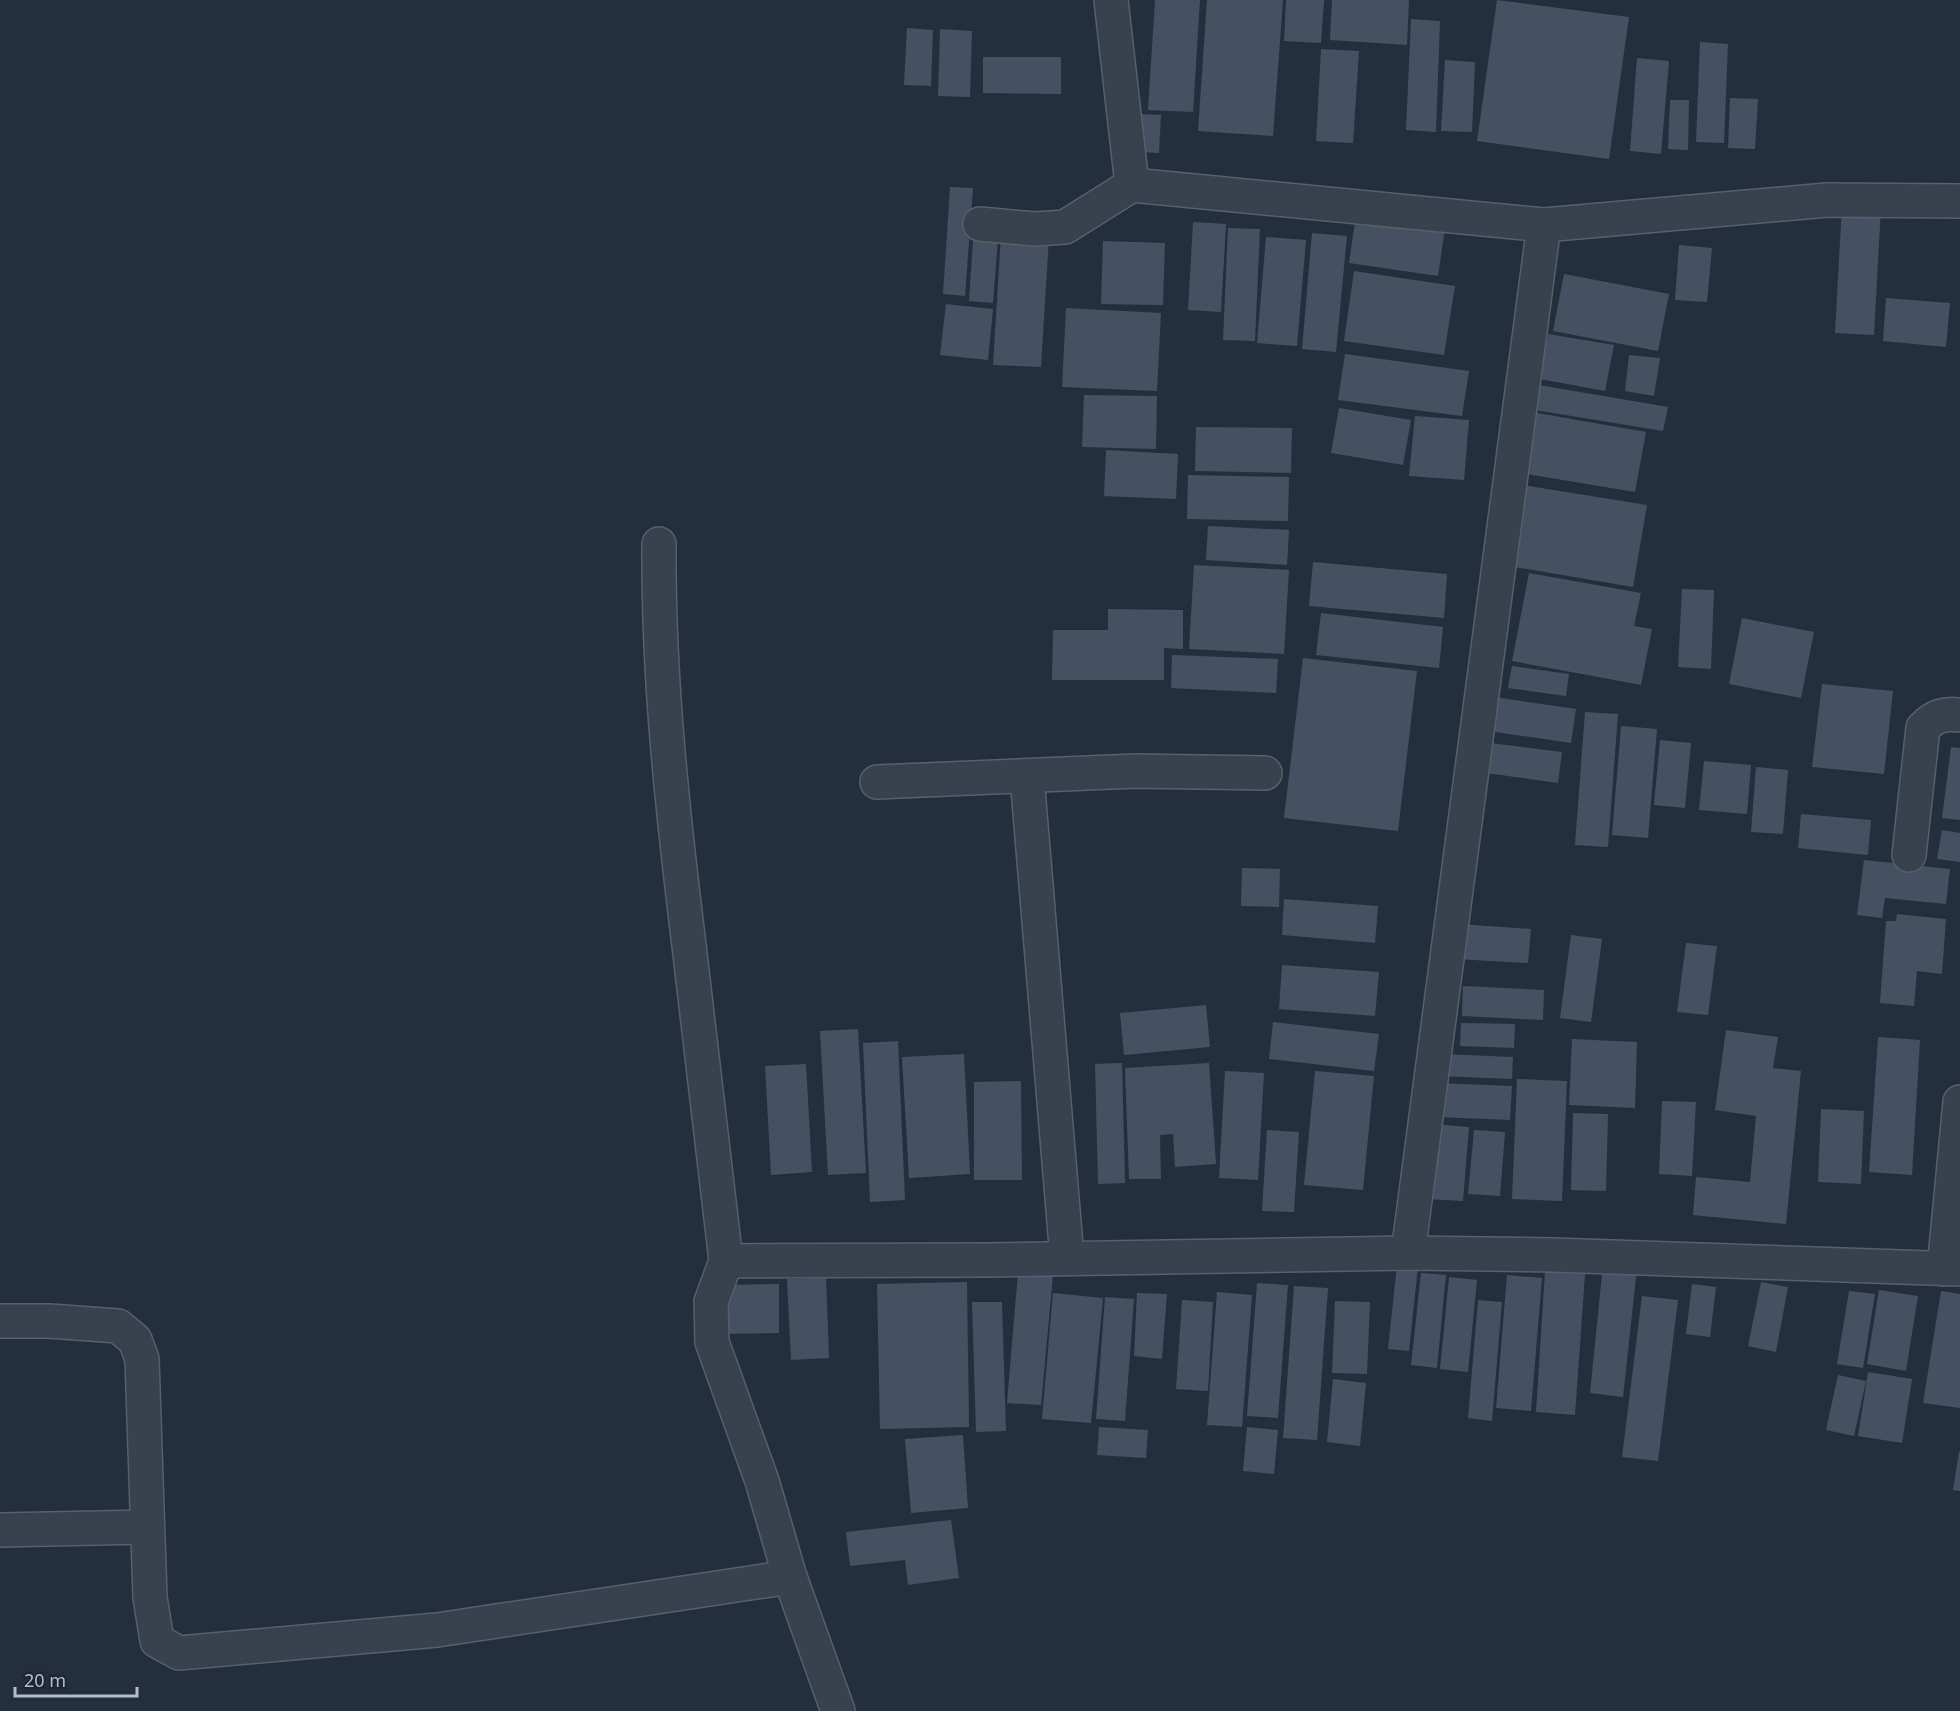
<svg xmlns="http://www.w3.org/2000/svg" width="1960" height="1711" font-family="'Noto Sans',sans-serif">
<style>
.building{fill:#455162}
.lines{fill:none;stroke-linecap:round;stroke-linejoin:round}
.minor-casing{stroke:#565f6c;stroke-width:36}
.minor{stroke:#38414e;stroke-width:33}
</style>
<rect width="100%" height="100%" fill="#242f3e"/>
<g class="building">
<path d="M1155 0H1200L1193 112 1148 110Z"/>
<path d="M1207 0H1283L1273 136 1198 131Z"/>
<path d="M1286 0H1324L1321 43 1284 41Z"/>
<path d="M1332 0H1409L1407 45 1330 40Z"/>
<path d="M1497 0 1629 17 1609 159 1477 141Z"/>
<path d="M1411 19 1440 21 1436 132 1406 130Z"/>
<path d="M907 28 933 30 931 86 904 85Z"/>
<path d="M940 29 972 31 970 97 938 96Z"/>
<path d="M1700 42 1728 44 1724 143 1696 142Z"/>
<path d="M1321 49 1359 51 1353 143 1316 141Z"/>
<path d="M983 57H1061V94L983 93Z"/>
<path d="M1637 58 1669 61 1661 154 1630 151Z"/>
<path d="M1445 60 1475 62 1472 132 1441 131Z"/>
<path d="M1730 98 1758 99 1755 149 1728 148Z"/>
<path d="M1670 100H1689L1688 150 1668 149Z"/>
<path d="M1140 114 1161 115 1159 153 1139 152Z"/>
<path d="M950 187 973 188 965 296 943 294Z"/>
<path d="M1842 205 1881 207 1874 335 1835 333Z"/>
<path d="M1356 215 1445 228 1438 276 1349 263Z"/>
<path d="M1193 222 1226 224 1221 312 1188 310Z"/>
<path d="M974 225 999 226 993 303 969 301Z"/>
<path d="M1228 228 1260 229 1255 341 1223 340Z"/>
<path d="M1312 233 1347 236 1336 352 1302 349Z"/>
<path d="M1001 235 1049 238 1041 367 993 365Z"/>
<path d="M1266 237 1306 240 1297 346 1257 343Z"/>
<path d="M1103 241 1165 243 1163 305 1101 304Z"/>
<path d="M1679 245 1712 248 1707 302 1675 300Z"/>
<path d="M1354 271 1455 286 1444 355 1344 341Z"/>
<path d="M1564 274 1669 294 1658 351 1553 331Z"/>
<path d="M1886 298 1950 303 1946 347 1883 341Z"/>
<path d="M946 304 993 309 988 360 940 355Z"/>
<path d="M1066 308 1161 313 1157 391 1062 387Z"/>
<path d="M1548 334 1614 345 1605 391 1540 379Z"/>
<path d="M1345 354 1469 371 1462 416 1338 400Z"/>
<path d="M1629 355 1660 358 1654 396 1625 391Z"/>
<path d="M1533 384 1668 407 1663 431 1529 409Z"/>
<path d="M1084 395 1157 396 1156 449 1082 447Z"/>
<path d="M1339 408 1411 420 1403 465 1331 453Z"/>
<path d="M1526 411 1646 432 1635 492 1515 472Z"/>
<path d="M1415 416 1469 420 1464 480 1409 476Z"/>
<path d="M1196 427 1292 428 1291 473 1195 471Z"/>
<path d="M1106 450 1178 454 1176 499 1104 496Z"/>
<path d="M1188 475 1289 477 1288 521 1187 519Z"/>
<path d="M1516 484 1647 505 1633 587 1503 565Z"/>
<path d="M1208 526 1289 530 1287 565 1206 560Z"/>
<path d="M1313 562 1447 574 1444 618 1309 606Z"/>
<path d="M1194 565 1289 570 1284 654 1189 649Z"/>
<path d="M1529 573 1641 593 1634 626 1652 629 1641 685 1512 661Z"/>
<path d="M1682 589 1714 590 1711 669 1678 667Z"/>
<path d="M1108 609 1183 610V649L1164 648V680H1052L1053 630H1108Z"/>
<path d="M1321 613 1443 627 1439 668 1316 655Z"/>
<path d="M1742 618 1814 632 1801 698 1729 684Z"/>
<path d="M1172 655 1278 659 1276 693 1171 688Z"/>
<path d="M1303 658 1417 671 1398 831 1284 818Z"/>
<path d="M1512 666 1569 674 1566 696 1508 688Z"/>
<path d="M1822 684 1893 691 1884 774 1812 767Z"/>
<path d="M1494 697 1576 709 1571 743 1489 731Z"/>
<path d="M1585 712 1618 714 1608 847 1575 845Z"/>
<path d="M1621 726 1657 729 1648 838 1612 835Z"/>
<path d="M1660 740 1691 743 1685 808 1654 805Z"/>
<path d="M1483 742 1562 752 1558 783 1479 772Z"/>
<path d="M1951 747 1960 748V820L1942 818Z"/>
<path d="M1704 761 1751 765 1747 814 1699 810Z"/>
<path d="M1756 767 1788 770 1783 834 1751 832Z"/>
<path d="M1801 814 1871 820 1868 855 1798 848Z"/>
<path d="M1942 830 1960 833V862L1937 859Z"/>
<path d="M1864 860 1950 869 1946 904 1885 898 1882 918 1857 915Z"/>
<path d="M1242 868 1280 869 1279 907 1241 906Z"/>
<path d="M1284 899 1378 906 1375 943 1282 935Z"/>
<path d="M1897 914 1946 919 1942 974 1917 971 1914 1006 1880 1003 1886 921H1896Z"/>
<path d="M1459 924 1531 929 1528 963 1456 959Z"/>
<path d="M1571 935 1602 939 1591 1022 1560 1018Z"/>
<path d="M1686 943 1717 946 1708 1015 1677 1012Z"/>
<path d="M1282 965 1379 972 1375 1016 1279 1009Z"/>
<path d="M1463 986 1544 990 1543 1020 1462 1016Z"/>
<path d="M1206 1005 1210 1047 1124 1055 1120 1013Z"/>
<path d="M1273 1022 1379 1034 1374 1071 1269 1059Z"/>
<path d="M1461 1023 1515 1024 1514 1048 1460 1046Z"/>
<path d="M858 1029 866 1173 828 1175 820 1031Z"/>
<path d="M1726 1030 1778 1037 1773 1068 1801 1071 1786 1224 1693 1215 1696 1177 1750 1182 1756 1116 1715 1110Z"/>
<path d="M1878 1037 1920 1040 1912 1175 1869 1172Z"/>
<path d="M1572 1039 1637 1042 1635 1108 1569 1105Z"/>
<path d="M898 1041 905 1200 870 1202 863 1043Z"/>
<path d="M964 1054 970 1174 909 1178 902 1057Z"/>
<path d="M1442 1054 1513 1057 1512 1079 1440 1076Z"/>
<path d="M1122 1063 1125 1183 1098 1184 1095 1064Z"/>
<path d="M1209 1063 1216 1164 1175 1167 1173 1134 1160 1135 1161 1179H1129L1125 1068Z"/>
<path d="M806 1064 812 1172 771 1175 765 1066Z"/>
<path d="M1225 1071 1264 1073 1258 1180 1219 1178Z"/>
<path d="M1315 1071 1374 1076 1363 1190 1304 1185Z"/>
<path d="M1517 1079 1567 1081 1562 1201 1512 1199Z"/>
<path d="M1021 1081 1022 1180H974V1082Z"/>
<path d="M1437 1083 1512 1086 1510 1120 1436 1117Z"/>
<path d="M1662 1101 1696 1102 1692 1176 1659 1174Z"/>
<path d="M1821 1109 1864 1111 1861 1184 1818 1182Z"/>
<path d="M1573 1113 1608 1114 1606 1191 1571 1190Z"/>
<path d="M1433 1124 1469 1127 1463 1201 1427 1199Z"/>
<path d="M1267 1130 1299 1132 1294 1212 1262 1211Z"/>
<path d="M1474 1130 1505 1132 1500 1196 1468 1194Z"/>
<path d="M1398 1255 1419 1257 1409 1351 1388 1349Z"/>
<path d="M1603 1265 1637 1268 1623 1397 1590 1393Z"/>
<path d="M1545 1271 1585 1274 1575 1415 1536 1412Z"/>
<path d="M1018 1272 1053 1275 1041 1405 1007 1403Z"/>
<path d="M1421 1273 1446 1275 1437 1368 1411 1365Z"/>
<path d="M1507 1275 1542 1278 1531 1411 1496 1408Z"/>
<path d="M1449 1277 1477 1280 1468 1372 1440 1369Z"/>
<path d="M826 1278 829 1358 791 1360 787 1279Z"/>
<path d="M967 1282 969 1427 880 1429 877 1284Z"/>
<path d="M1761 1282 1788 1287 1776 1352 1748 1346Z"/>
<path d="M1257 1283 1288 1285 1278 1418 1247 1416Z"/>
<path d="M779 1284V1333L719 1334 720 1285Z"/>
<path d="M1692 1284 1716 1287 1710 1337 1686 1334Z"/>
<path d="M1294 1286 1328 1288 1317 1440 1283 1438Z"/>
<path d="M1879 1290 1918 1296 1906 1371 1867 1364Z"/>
<path d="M1849 1291 1875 1294 1863 1368 1837 1364Z"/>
<path d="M1941 1291 1960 1294V1408L1923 1403Z"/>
<path d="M1217 1292 1252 1295 1242 1427 1207 1425Z"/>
<path d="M1053 1293 1103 1298 1091 1423 1042 1419Z"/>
<path d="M1137 1293 1167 1294 1162 1359 1134 1356Z"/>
<path d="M1642 1296 1678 1300 1658 1461 1622 1457Z"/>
<path d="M1105 1297 1134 1299 1125 1421 1096 1419Z"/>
<path d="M1182 1300 1213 1302 1208 1391 1176 1389Z"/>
<path d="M1478 1300 1502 1302 1492 1421 1468 1418Z"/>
<path d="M1335 1301 1370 1302 1367 1374 1332 1373Z"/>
<path d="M972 1302H1002L1006 1431 976 1432Z"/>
<path d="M1868 1372 1912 1379 1902 1443 1858 1436Z"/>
<path d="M1838 1375 1866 1381 1854 1436 1826 1430Z"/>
<path d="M1333 1379 1366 1383 1360 1446 1327 1442Z"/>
<path d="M1099 1427 1148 1430 1146 1458 1097 1455Z"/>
<path d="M1247 1427 1278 1430 1274 1474 1243 1471Z"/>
<path d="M963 1435 968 1508 911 1513 905 1439Z"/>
<path d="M1959 1452H1960V1491L1953 1490Z"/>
<path d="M951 1520 959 1578 908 1585 905 1560 850 1566 846 1532Z"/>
</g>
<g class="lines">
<g class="minor-casing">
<g id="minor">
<path d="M1111 0 1132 185"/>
<path d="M980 224 1035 229 1065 227 1132 185 1544 225 1827 200 1960 201"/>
<path d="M659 544C658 676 672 806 688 937 701 1045 713 1153 726 1261L711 1302 712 1342 762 1481 790 1577 838 1711"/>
<path d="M1027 777 1067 1258"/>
<path d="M877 782 1136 771 1265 773"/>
<path d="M1909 855 1923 728C1934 716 1944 713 1960 715"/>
<path d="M1408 1253 1544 225"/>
<path d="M726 1261 989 1260 1408 1253 1554 1255 1960 1269"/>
<path d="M1944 1269 1960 1102"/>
<path d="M0 1321H49L118 1326 135 1340 142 1359 150 1597 157 1641 179 1653 437 1630 790 1577"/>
<path d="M0 1530 147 1527"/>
</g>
</g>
<use href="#minor" class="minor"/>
</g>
<path d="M15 1687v9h122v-9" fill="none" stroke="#b4bcc9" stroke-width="3"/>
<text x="24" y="1687" font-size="18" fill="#b4bcc9" stroke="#1d2633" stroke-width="4.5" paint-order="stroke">20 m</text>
</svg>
